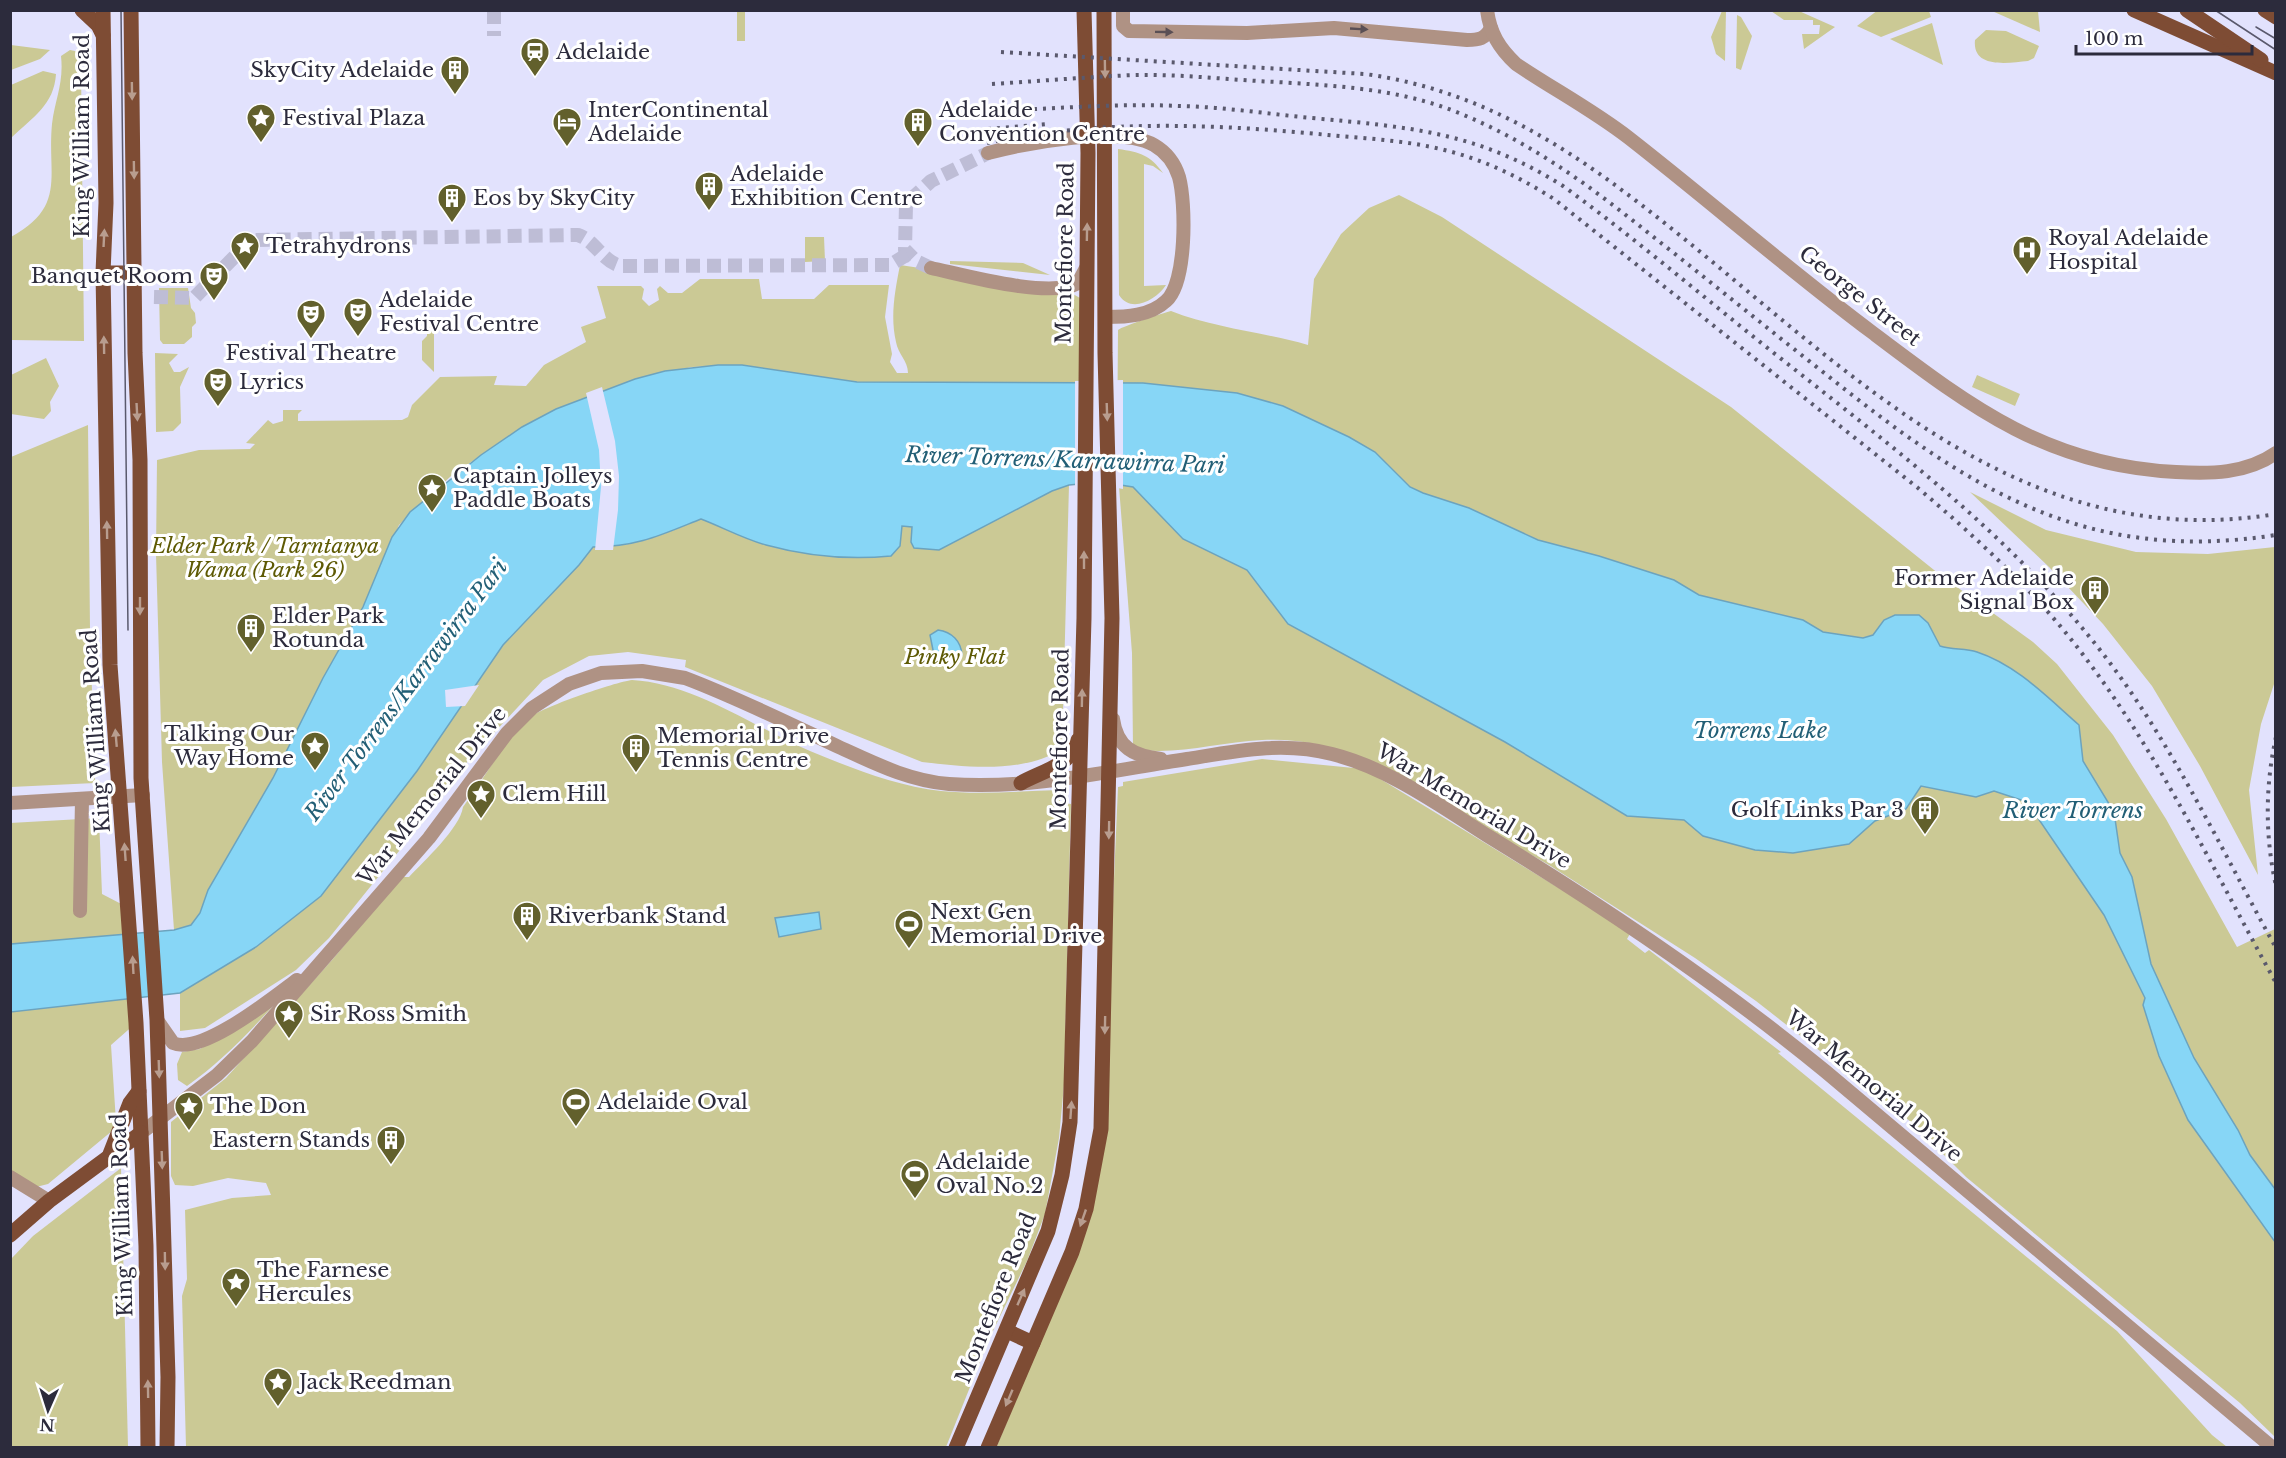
<svg xmlns="http://www.w3.org/2000/svg" width="2286" height="1458" font-family="'Libre Baskerville',serif">
<style>
.green{fill:#cbc995}
.water{fill:#87d6f6;stroke:#6ca3be;stroke-width:1.5}
.pier{fill:#e2e2fd}
.lines{fill:none;stroke-linecap:round;stroke-linejoin:round}
.minor-tunnel{stroke:#bebdd6;stroke-width:14;stroke-dasharray:14 7;stroke-linecap:butt}
.minor{stroke:#af9284;stroke-width:14}
.major{stroke:#7e4c34;stroke-width:15}
.tram{stroke:#5a596d;stroke-width:1.5}
.rail{stroke:#5a596d;stroke-width:4;stroke-dasharray:3 6;stroke-linecap:butt}
.oneway{fill:#5a4f55}
.oneway2{fill:#b89d8f}
.labels{text-anchor:middle;dominant-baseline:central;stroke-width:6;stroke-linejoin:round;paint-order:stroke}
.poi-label{font-size:21px;fill:#2c2b3c;stroke:#fff;text-anchor:start}
.street-label{font-size:21px;fill:#2c2b3c;stroke:#fff}
.park-label{font-size:21px;font-style:italic;fill:#5e5a04;stroke:#fff}
.water-label{font-size:22px;font-style:italic;fill:#225f76;stroke:#fff}
</style>
<rect width="100%" height="100%" fill="#e2e2fd"/>
<g class="green">
<path d="M1878 10 1929 11 1931 17 1881 37 1857 26Z"/>
<rect x="737" y="11" width="8" height="30"/>
<path d="M1722 11H1726L1725 61 1716 54 1711 37Z"/>
<path d="M1771 11H1799L1835 27 1804 49 1802 34H1819L1820 25H1813V20H1784Z"/>
<path d="M1992 11H2038L2040 32Z"/>
<path d="M1737 15 1741 17 1752 36 1741 70 1736 68Z"/>
<path d="M1932 23 1943 65 1890 39Z"/>
<path d="M1986 30 2006 31 2039 46 2034 58 2028 61C2008 63 1972 69 1975 40Z"/>
<path d="M11 45 50 50 40 59 11 70Z"/>
<path d="M70 50 80 52 81 68 84 341 11 340V237C67 206 47 176 52 124 55 99 64 83 61 56Z"/>
<path d="M43 71 56 74C54 105 33 117 11 138V85Z"/>
<path d="M1118 149C1140 152 1150 155 1163 173L1153 166 1144 164V286L1166 285C1156 300 1131 314 1119 295Z"/>
<path d="M1399 195 1442 217 1731 407 1939 574 2033 642 2057 664 2113 735 2166 819 2237 947 2275 929V1437L2240 1403 1966 1177 1911 1122 1756 1001 1695 958 1549 865 1358 756C1326 745 1296 738 1262 740 1218 742 1177 756 1133 749L1132 653 1117 461 1118 330C1123 326 1163 313 1171 311 1214 328 1263 332 1308 345L1314 279 1341 234 1369 208Z"/>
<path d="M805 237H824L825 261 805 262Z"/>
<path d="M950 261 1023 263 1050 275 950 264Z"/>
<path d="M900 265 1066 290 1080 298 1084 384 857 382 742 365 692 367 635 379 556 409 522 427 451 476 399 525 363 607 323 678 273 778 217 874 200 913 191 925 174 930 162 762 156 554 157 460 199 450 250 449 255 444 246 443 268 420 273 424 283 421V410H302L298 414V421L402 420 408 417 412 405 440 377 497 376 494 385 526 386 544 365 586 342 581 327 606 318 597 286H641L644 289 642 299 649 306 659 300 657 289 660 286 668 293H682L700 279H759L762 299H814L829 285H889L885 317 892 354 890 362 897 373H908C908 361 898 354 896 342 890 316 895 291 900 265Z"/>
<path d="M159 288H188L191 308 195 313 196 323 192 327V337L184 344H163L160 340Z"/>
<path d="M434 323V372L422 360V341L427 336V329Z"/>
<path d="M155 353 178 354 169 363 174 372H180L189 367 180 387 181 423 173 431 156 432Z"/>
<path d="M46 358 59 386 50 402 51 411 44 419 11 414V375Z"/>
<path d="M1977 375 2020 394 2015 406 1972 387Z"/>
<path d="M88 425 90 630 95 783 11 787V457Z"/>
<path d="M1069 485 1062 749C1022 774 967 767 922 762L685 667 686 660 628 652 589 656 543 680 467 762 461 774 329 938 296 970 205 1028 180 1031V993L256 947 321 896 417 771 503 645 579 565 593 547C637 547 661 535 701 519 763 544 823 563 891 556L900 546 902 526 912 527 911 542Z"/>
<path d="M1970 492 2046 530 2136 552 2208 554 2275 547V681L2261 724 2249 790 2258 875 2200 766 2152 686 2103 624 2049 567Z"/>
<path d="M632 680C693 683 754 727 810 751 851 768 896 786 941 791 980 795 1021 791 1060 790V802L1071 804 1064 1085 1059 1138 1045 1214 1027 1261 990 1337 946 1447H186L182 1296 187 1279 185 1210 232 1198 271 1195 266 1183 228 1178 193 1186 175 1185 171 1176V1122L226 1078 332 960 402 877H409C424 861 460 828 463 807 485 778 502 743 529 718 540 708 615 682 632 680Z"/>
<path d="M1262 759 1364 769 1631 932 1627 939 1645 953 1649 950 1781 1052 1778 1053 2117 1331 2212 1435 2227 1447 996 1448 1079 1248 1106 1063 1118 787 1123 786V782Z"/>
<path d="M99 818 102 894 129 908 136 1023 111 1045 116 1122 112 1131 48 1184 36 1187 11 1172 10 823Z"/>
<path d="M269 1005 272 1007C246 1036 219 1063 187 1086L178 1080 177 1064 182 1052 200 1049Z"/>
<path d="M121 1168 128 1447H11V1259L33 1236Z"/>
</g>
<g class="water">
<path d="M718 365H742L857 382 1143 383 1237 393 1283 406 1349 437 1375 452 1410 487 1423 493 1469 508 1538 540 1599 556 1674 580 1699 595 1803 620 1823 632 1863 638 1873 635 1884 620 1895 615H1919L1928 623 1940 646C1953 650 1965 648 1977 652 2017 665 2048 698 2079 725L2083 761 2114 812 2120 853 2132 877 2151 964 2194 1058 2238 1130 2250 1155 2275 1189V1242L2188 1120 2159 1056 2143 1005 2145 998 2104 915 2027 802 1994 791 1976 797 1921 786 1906 809 1875 821 1849 844 1793 853 1755 850 1703 836 1684 820 1627 816 1505 742 1288 624 1247 570 1183 539 1133 487 1101 482 1069 485 1052 491 939 550 914 548 911 542 912 527 902 526 900 546 891 556C850 560 806 556 766 545 744 539 722 527 701 519 661 535 637 547 593 547L579 565 503 645 417 771 321 896 256 947 180 993 11 1012V944L174 930 191 925 200 913 208 890 273 778 323 678 363 607 392 537 410 512 481 455 522 427 556 409 635 379 665 371Z"/>
<path d="M938 630C952 632 961 641 962 655L958 662 946 661 933 650 930 635Z"/>
<path d="M819 912 821 929 779 937 775 918Z"/>
</g>
<g class="pier">
<path d="M1123 380V489L1101 485 1075 487V381Z"/>
<path d="M602 387 615 441 619 476 618 510 613 550H595L601 487 599 450 586 393Z"/>
<path d="M479 685 465 706 446 707 445 690Z"/>
</g>
<g class="lines">
<g class="minor-tunnel">
<path d="M494 10V36"/>
<path d="M931 268 916 261 905 250 906 204 931 181 988 153"/>
<path d="M154 297 194 298 251 240 578 235C596 241 603 263 622 266L890 265 908 254"/>
</g>
<g class="minor">
<path d="M1123 10V26L1129 31 1247 33 1334 28 1467 40C1479 40 1485 39 1491 28"/>
<path d="M1487 10C1490 33 1499 48 1516 64 1553 89 1593 110 1629 138 1711 202 1790 271 1873 333 1971 407 2048 466 2176 472 2210 474 2246 474 2276 453"/>
<path d="M988 153C1026 143 1120 125 1154 145 1166 152 1175 164 1179 177 1186 203 1187 283 1166 301 1150 316 1126 317 1106 317"/>
<path d="M931 268C964 275 1049 299 1078 283L1086 268"/>
<path d="M1113 719C1117 748 1134 756 1161 759"/>
<path d="M10 803 143 795"/>
<path d="M80 911 82 799"/>
<path d="M157 1020 173 1043C201 1056 274 997 297 980"/>
<path d="M141 1133 217 1075 252 1041 429 838 507 733 532 708 569 684 601 673 642 671 685 678C738 698 790 724 841 748 876 764 910 781 949 784 1029 790 1109 771 1187 759 1236 751 1283 741 1332 754 1388 768 1439 805 1488 836 1606 908 1719 984 1825 1071L2273 1448"/>
<path d="M10 1177 49 1201"/>
</g>
<g class="major">
<path d="M82 10 98 25 103 35"/>
<path d="M103 10 106 203 103 273 110 665 136 1023 146 1246 148 1448"/>
<path d="M131 10 135 353 140 460 141 778 157 1020 168 1377 167 1448"/>
<path d="M2134 10 2276 73"/>
<path d="M2187 10 2261 60"/>
<path d="M2265 10 2276 17"/>
<path d="M103 273H135"/>
<path d="M1021 783C1042 771 1071 766 1078 740"/>
<path d="M110 1154 130 1103 139 1091"/>
<path d="M10 1235 49 1201 141 1133"/>
<path d="M1007 1331 1033 1343"/>
<path d="M956 1448 1048 1231 1062 1175 1070 1122 1084 618 1088 153 1084 10"/>
<path d="M988 1448 1072 1252 1086 1209 1101 1129 1112 618 1105 353 1104 10"/>
</g>
<g class="tram">
<path d="M121 10 128 630"/>
<path d="M2215 10 2276 50"/>
<path d="M2256 27 2276 39"/>
</g>
<g class="rail">
<path d="M1001 52 1365 74C1493 92 1584 158 1682 237 1859 380 2026 555 2276 514"/>
<path d="M992 84C1040 81 1087 77 1135 75 1182 74 1230 80 1277 82 1340 86 1400 89 1459 113 1533 143 1594 189 1656 239 1712 283 1767 328 1823 372 1967 487 2083 565 2276 535"/>
<path d="M989 111C1053 109 1117 103 1180 106 1224 107 1268 114 1312 118 1409 127 1478 132 1563 186 1639 241 1710 303 1784 361 1899 452 2017 541 2107 659 2174 747 2222 851 2276 948"/>
<path d="M988 129 1048 124"/>
<path d="M987 143C1096 119 1218 124 1328 135 1372 139 1417 141 1459 154 1493 164 1524 180 1554 199L1918 488C1979 540 2039 595 2087 660 2161 758 2216 875 2276 983"/>
<path d="M2276 737C2265 786 2265 837 2276 886"/>
</g>
</g>
<defs><path id="oneway-solid" d="M-6-.8H1V-3.2L6.5 0L1 3.2V.8H-6Z" transform="scale(1.5)"/></defs>
<g class="oneway">
<use href="#oneway-solid" transform="translate(1359 29) rotate(3)"/>
<use href="#oneway-solid" transform="translate(1164 32) rotate(1)"/>
</g>
<g class="oneway2">
<use href="#oneway-solid" transform="translate(1105 69) rotate(89)"/>
<use href="#oneway-solid" transform="translate(132 91) rotate(89)"/>
<use href="#oneway-solid" transform="translate(134 170) rotate(89)"/>
<use href="#oneway-solid" transform="translate(1087 232) rotate(-89)"/>
<use href="#oneway-solid" transform="translate(104 238) rotate(-87)"/>
<use href="#oneway-solid" transform="translate(104 345) rotate(-91)"/>
<use href="#oneway-solid" transform="translate(137 412) rotate(87)"/>
<use href="#oneway-solid" transform="translate(1107 412) rotate(88)"/>
<use href="#oneway-solid" transform="translate(107 530) rotate(-91)"/>
<use href="#oneway-solid" transform="translate(1084 560) rotate(-90)"/>
<use href="#oneway-solid" transform="translate(140 606) rotate(90)"/>
<use href="#oneway-solid" transform="translate(1082 698) rotate(-89)"/>
<use href="#oneway-solid" transform="translate(116 738) rotate(-95)"/>
<use href="#oneway-solid" transform="translate(1109 830) rotate(91)"/>
<use href="#oneway-solid" transform="translate(125 852) rotate(-94)"/>
<use href="#oneway-solid" transform="translate(133 965) rotate(-93)"/>
<use href="#oneway-solid" transform="translate(1105 1025) rotate(91)"/>
<use href="#oneway-solid" transform="translate(159 1069) rotate(88)"/>
<use href="#oneway-solid" transform="translate(1071 1110) rotate(-86)"/>
<use href="#oneway-solid" transform="translate(162 1160) rotate(88)"/>
<use href="#oneway-solid" transform="translate(1083 1218) rotate(109)"/>
<use href="#oneway-solid" transform="translate(165 1261) rotate(89)"/>
<use href="#oneway-solid" transform="translate(1021 1297) rotate(-66)"/>
<use href="#oneway-solid" transform="translate(148 1389) rotate(-91)"/>
<use href="#oneway-solid" transform="translate(1009 1398) rotate(113)"/>
</g>
<defs>
<g id="station-pin" transform="scale(1.5)"><path d="M0 17L-7.5 6A9.5 9.5 0 1 1 7.5 6Z" fill="#62602c" stroke="#fff"/><path d="M-3-6H3Q5-6 5-4V2Q5 4 3 4L4.5 6H3L1.5 4h-3L-3 6H-4.5L-3 4Q-5 4-5 2V-4Q-5-6-3-6ZM-3.5-4v3h7v-3ZM-3.5 1v1.5H-2V1ZM2 1v1.5H3.5V1Z" fill="#fff"/></g>
<g id="building-pin" transform="scale(1.5)"><path d="M0 17L-7.5 6A9.5 9.5 0 1 1 7.5 6Z" fill="#62602c" stroke="#fff"/><path d="M-4-6H4V6H1V3H-1V6H-4ZM-2.5-4.3h1.7v1.8h-1.7ZM.8-4.3h1.7v1.8H.8ZM-2.5-1h1.7V.8h-1.7ZM.8-1h1.7V.8H.8Z" fill="#fff"/></g>
<g id="sight-pin" transform="scale(1.5)"><path d="M0 17L-7.5 6A9.5 9.5 0 1 1 7.5 6Z" fill="#62602c" stroke="#fff"/><path d="M0-6L1.8-2.2L6-1.7L2.9 1.2L3.7 5.4L0 3.3L-3.7 5.4L-2.9 1.2L-6-1.7L-1.8-2.2Z" fill="#fff"/></g>
<g id="hotel-pin" transform="scale(1.5)"><path d="M0 17L-7.5 6A9.5 9.5 0 1 1 7.5 6Z" fill="#62602c" stroke="#fff"/><path d="M-6-4.5h1.5V1H6V5H4.5V3h-9V5H-6ZM-4 0a1.8 1.8 0 1 1 3.6 0ZM.5 0V-2.5h3Q6-2.5 6 0Z" fill="#fff"/></g>
<g id="hospital-pin" transform="scale(1.5)"><path d="M0 17L-7.5 6A9.5 9.5 0 1 1 7.5 6Z" fill="#62602c" stroke="#fff"/><path d="M-5-5h3v3.5h4V-5h3V5h-3V1.5h-4V5h-3Z" fill="#fff"/></g>
<g id="theatre-pin" transform="scale(1.5)"><path d="M0 17L-7.5 6A9.5 9.5 0 1 1 7.5 6Z" fill="#62602c" stroke="#fff"/><path d="M-5-5.5Q0-4 5-5.5V0Q5 5 0 6Q-5 5-5 0ZM-3.3-2.5H-1v1.5H-3.3ZM1-2.5H3.3v1.5H1ZM-2.8 1Q0 5.5 2.8 1Z" fill="#fff"/></g>
<g id="stadium-pin" transform="scale(1.5)"><path d="M0 17L-7.5 6A9.5 9.5 0 1 1 7.5 6Z" fill="#62602c" stroke="#fff"/><path d="M0-5a6.5 5 0 1 0 0 10a6.5 5 0 1 0 0-10ZM-3.5-1.8h7v3.6h-7Z" fill="#fff"/></g>
</defs>
<g fill-rule="evenodd">
<use href="#station-pin" x="535" y="52"/>
<use href="#building-pin" x="455" y="70"/>
<use href="#sight-pin" x="261" y="118"/>
<use href="#hotel-pin" x="567" y="122"/>
<use href="#building-pin" x="918" y="122"/>
<use href="#building-pin" x="709" y="186"/>
<use href="#building-pin" x="452" y="198"/>
<use href="#sight-pin" x="245" y="246"/>
<use href="#hospital-pin" x="2027" y="250"/>
<use href="#theatre-pin" x="214" y="276"/>
<use href="#theatre-pin" x="358" y="312"/>
<use href="#theatre-pin" x="311" y="314"/>
<use href="#theatre-pin" x="218" y="382"/>
<use href="#sight-pin" x="432" y="488"/>
<use href="#building-pin" x="2095" y="590"/>
<use href="#building-pin" x="251" y="628"/>
<use href="#sight-pin" x="315" y="746"/>
<use href="#building-pin" x="636" y="748"/>
<use href="#sight-pin" x="481" y="794"/>
<use href="#building-pin" x="1925" y="810"/>
<use href="#building-pin" x="527" y="916"/>
<use href="#stadium-pin" x="909" y="924"/>
<use href="#sight-pin" x="289" y="1014"/>
<use href="#stadium-pin" x="576" y="1102"/>
<use href="#sight-pin" x="189" y="1106"/>
<use href="#building-pin" x="391" y="1140"/>
<use href="#stadium-pin" x="915" y="1174"/>
<use href="#sight-pin" x="236" y="1282"/>
<use href="#sight-pin" x="278" y="1382"/>
</g>
<g class="labels">
<g class="poi-label">
<text x="556" y="52">Adelaide</text>
<text x="434" y="70" text-anchor="end">SkyCity Adelaide</text>
<text x="588" y="110">InterContinental<tspan x="588" dy="24">Adelaide</tspan></text>
<text x="939" y="110">Adelaide<tspan x="939" dy="24">Convention Centre</tspan></text>
<text x="282" y="118">Festival Plaza</text>
<text x="730" y="174">Adelaide<tspan x="730" dy="24">Exhibition Centre</tspan></text>
<text x="473" y="198">Eos by SkyCity</text>
<text x="2048" y="238">Royal Adelaide<tspan x="2048" dy="24">Hospital</tspan></text>
<text x="266" y="246">Tetrahydrons</text>
<text x="193" y="276" text-anchor="end">Banquet Room</text>
<text x="379" y="300">Adelaide<tspan x="379" dy="24">Festival Centre</tspan></text>
<text x="311" y="353" text-anchor="middle">Festival Theatre</text>
<text x="239" y="382">Lyrics</text>
<text x="453" y="476">Captain Jolleys<tspan x="453" dy="24">Paddle Boats</tspan></text>
<text x="2074" y="578" text-anchor="end">Former Adelaide<tspan x="2074" dy="24">Signal Box</tspan></text>
<text x="272" y="616">Elder Park<tspan x="272" dy="24">Rotunda</tspan></text>
<text x="294" y="734" text-anchor="end">Talking Our<tspan x="294" dy="24">Way Home</tspan></text>
<text x="657" y="736">Memorial Drive<tspan x="657" dy="24">Tennis Centre</tspan></text>
<text x="502" y="794">Clem Hill</text>
<text x="1904" y="810" text-anchor="end">Golf Links Par 3</text>
<text x="930" y="912">Next Gen<tspan x="930" dy="24">Memorial Drive</tspan></text>
<text x="548" y="916">Riverbank Stand</text>
<text x="310" y="1014">Sir Ross Smith</text>
<text x="597" y="1102">Adelaide Oval</text>
<text x="210" y="1106">The Don</text>
<text x="370" y="1140" text-anchor="end">Eastern Stands</text>
<text x="936" y="1162">Adelaide<tspan x="936" dy="24">Oval No.2</tspan></text>
<text x="257" y="1270">The Farnese<tspan x="257" dy="24">Hercules</tspan></text>
<text x="299" y="1382">Jack Reedman</text>
</g>
<g class="street-label">
<text transform="translate(82 136) rotate(-90)">King William Road</text>
<text transform="translate(1065 253) rotate(-89)">Montefiore Road</text>
<text transform="translate(1860 296) rotate(38)">George Street</text>
<text transform="translate(96 731) rotate(-94)">King William Road</text>
<text transform="translate(1060 739) rotate(-89)">Montefiore Road</text>
<text transform="translate(432 796) rotate(-51)">War Memorial Drive</text>
<text transform="translate(1474 806) rotate(31)">War Memorial Drive</text>
<text transform="translate(1874 1086) rotate(40)">War Memorial Drive</text>
<text transform="translate(122 1215) rotate(-92)">King William Road</text>
<text transform="translate(996 1298) rotate(-68)">Montefiore Road</text>
</g>
<g class="park-label">
<text x="265" y="546">Elder Park / Tarntanya<tspan x="265" dy="24">Wama (Park 26)</tspan></text>
<text x="955" y="657">Pinky Flat</text>
</g>
<g class="water-label">
<text transform="translate(1065 460) rotate(2)">River Torrens/Karrawirra Pari</text>
<text transform="translate(406 690) rotate(-53)">River Torrens/Karrawirra Pari</text>
<text x="1760" y="730">Torrens Lake</text>
<text x="2073" y="810">River Torrens</text>
</g>
</g>
<rect width="2286" height="1458" fill="none" stroke="#2c2b3c" stroke-width="24"/>
<g transform="translate(48 1410) rotate(183)" stroke="#ffffff" stroke-width="4.5" paint-order="stroke">
<path d="M0-4.5L10 22L0 15L-10 22Z" fill="#2c2b3c"/>
<text y="-9" font-size="16" font-weight="bold" text-anchor="middle" fill="#2c2b3c">N</text>
</g>
<path d="M2076 45v9h176v-9" fill="none" stroke="#2c2b3c" stroke-width="3"/>
<text x="2085" y="45" font-size="18" fill="#2c2b3c" stroke="#ffffff" stroke-width="4.5" paint-order="stroke">100 m</text>
</svg>
